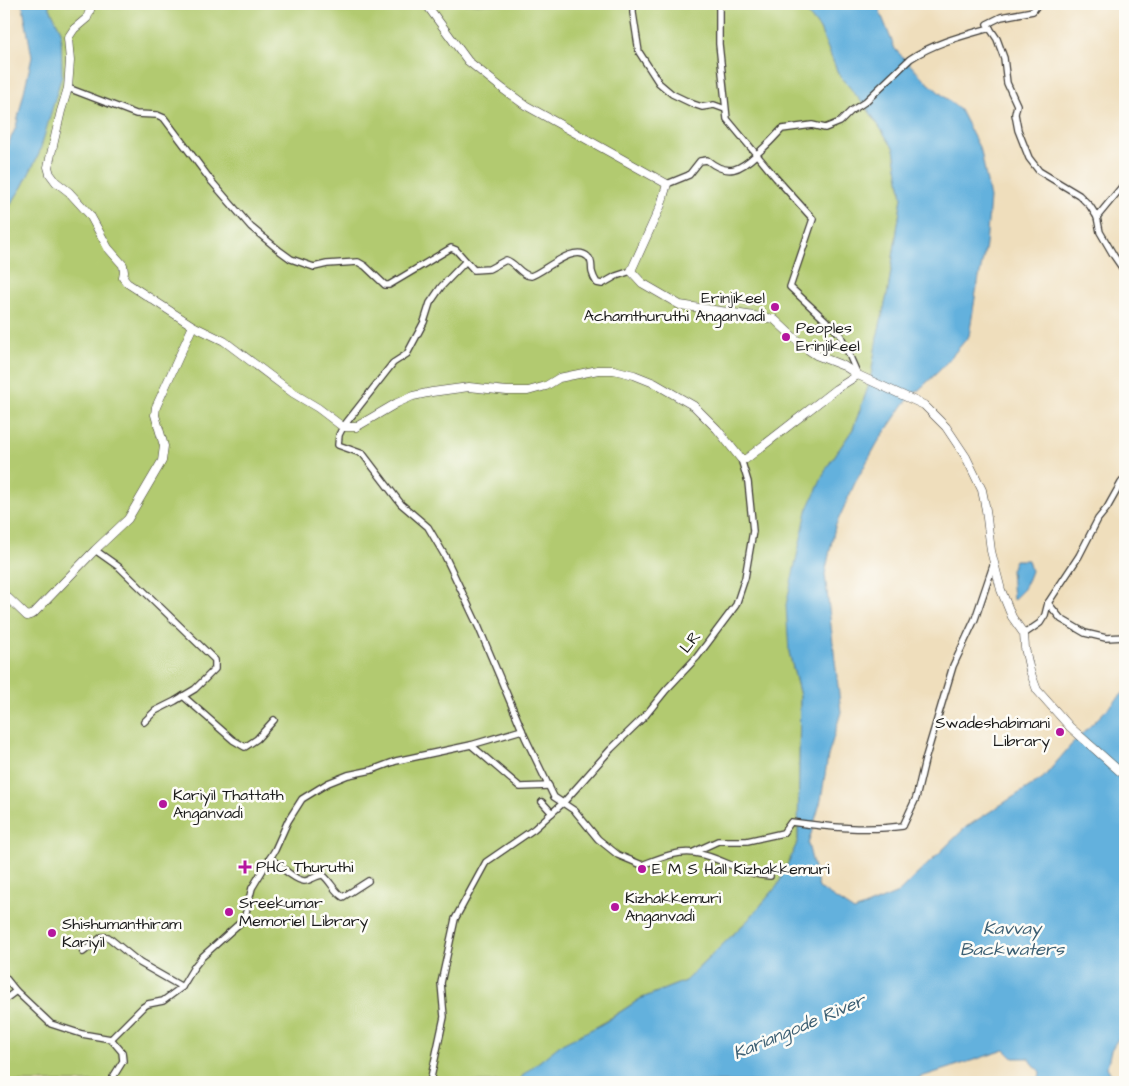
<svg xmlns="http://www.w3.org/2000/svg" width="1129" height="1086" font-family="'Architects Daughter',sans-serif">
<style>
.green{fill:#b2ca6f;stroke:#677346}
.water{fill:#63b1dd;stroke:#40667c}
.lines{fill:none;stroke-linecap:round;stroke-linejoin:round}
.street-casing{stroke:#3c3934;stroke-width:8}
.secondary-casing{stroke:#3c3934;stroke-width:9}
.street{stroke:#fff;stroke-width:5.5}
.secondary{stroke:#fff;stroke-width:8}
.poi-dot{fill:#b5179e;stroke:#fdfcf7;stroke-width:2}
.labels{text-anchor:middle;dominant-baseline:central;stroke-width:5;stroke-linejoin:round;paint-order:stroke}
.poi-label{font-size:16px;fill:#1c1c1c;stroke:#fdfcf7;text-anchor:start}
.street-label{font-size:16px;fill:#1c1c1c;stroke:#fdfcf7}
.water-label{font-size:18px;font-style:italic;fill:#3c5f73;stroke:#fdfcf7}
</style>
<rect width="100%" height="100%" fill="#fdfcf7"/>
<filter id="ink" filterUnits="userSpaceOnUse"><feTurbulence type="fractalNoise" baseFrequency=".02" numOctaves="2"/><feDisplacementMap in="SourceGraphic" scale="10" xChannelSelector="R" yChannelSelector="G"/><feConvolveMatrix kernelMatrix="1 2 1 2 8 2 1 2 1" color-interpolation-filters="sRGB"/></filter>
<filter id="wash" filterUnits="userSpaceOnUse"><feTurbulence type="fractalNoise" baseFrequency=".0096" numOctaves="4" result="noise"/><feDisplacementMap in="SourceGraphic" scale="20" xChannelSelector="R" yChannelSelector="G"/><feGaussianBlur stdDeviation="1.12" result="paint"/><feColorMatrix in="noise" values="0 0 0 0 0 0 0 0 0 0 0 0 0 0 0 0 0 1.4 0 .05"/><feComposite in="paint" operator="in"/></filter>
<g filter="url(#wash)">
<rect width="100%" height="100%" fill="#efdebc"/>
<path class="green" d="M48 4H800L820 29 838 73 869 111 894 149 902 197 888 291 877 338 870 382 853 429 827 467 789 652 800 696 798 841 778 885 749 919 685 981 640 999 525 1073 518 1082H4V215L22 187 39 154 45 131 61 31Z"/>
<g class="water">
<path d="M21 4H48L61 31 62 75 39 154 22 187 4 215V153L16 127 32 57 23 7Z"/>
<path d="M800 4H877L895 49 926 81 960 110 981 151 990 198 986 245 976 292 969 336 940 370 904 404 878 442 855 483 835 527 825 574 841 712 828 756 821 800 808 844 819 888 854 911 898 893 966 827 1043 778 1072 744 1125 691V1028L1111 1050 1107 1067 1115 1082H1043L1039 1079 1040 1072 1028 1058H1013L1005 1050 918 1078 914 1082H518L525 1073 560 1045 602 1024 640 999 685 981 749 919 778 885 798 841 800 696 789 652 786 605 807 511 827 467 853 429 870 382 877 338 888 291 902 197 894 149 869 111 838 73 820 29Z"/>
<path d="M1015 560H1028L1031 571 1024 589 1013 600 1011 570Z"/>
</g>
</g>
<g filter="url(#ink)">
<g class="lines">
<g class="street-casing">
<g id="street">
<path d="M633 4V13L639 52 659 83 672 94 693 104 702 107 714 105 725 109"/>
<path d="M719 4V44L727 119 776 178 813 219 790 287 840 334 858 375"/>
<path d="M1038 4 1033 11 1001 17 987 24 997 39 1004 58 1007 83 1017 105 1015 114 1018 130 1029 158 1039 171 1079 195 1090 206 1097 217 1100 232 1114 256 1125 272"/>
<path d="M68 88 136 114 157 115 164 118 212 182 251 227 280 251 291 259 314 267 327 264 358 262 365 266 385 285H389L451 248 456 250 474 270 489 269 506 260C516 263 520 275 531 276 544 272 574 243 588 257 593 261 591 267 592 272 593 276 595 280 597 283L602 284 616 276 631 271"/>
<path d="M667 184 689 175 700 161 707 160C728 177 740 170 757 154 766 146 774 138 782 129L812 125 825 128 840 122 851 111 865 102 910 59C934 43 962 36 990 28"/>
<path d="M1097 217 1125 183"/>
<path d="M465 262 441 287 430 303 424 322 407 354 393 363 343 427 339 435 338 445 363 454 401 504 428 527 445 556 479 628 525 737 554 797 575 811 598 839 618 855 642 865C658 859 677 850 695 853 721 857 743 875 770 876"/>
<path d="M95 550 119 567 215 660V669L195 689 175 701 155 711 144 722"/>
<path d="M1048 603 1061 619 1085 633 1106 638 1125 637"/>
<path d="M1024 634 1040 623 1045 615 1048 603 1079 556 1098 519 1107 508 1121 483 1125 478"/>
<path d="M183 696 233 740 245 747 257 739 274 720"/>
<path d="M471 745 520 787 549 786"/>
<path d="M542 802 552 813"/>
<path d="M694 852 718 841H747L783 833 791 822C828 827 866 831 903 826L916 798 925 760 953 666 975 619 994 563"/>
<path d="M270 858C278 864 294 880 304 881 310 881 316 875 323 875 331 882 334 891 343 897L368 881"/>
<path d="M83 952 102 937H108L140 963 182 987"/>
<path d="M4 976 16 991"/>
<path d="M4 1000 16 991 51 1024 82 1034 111 1039 143 1007 148 1004 163 1001 182 987 194 967 202 957 241 922 245 916 252 888 275 850 288 821 302 799 328 783 348 775 372 770 396 761 471 745 522 730"/>
<path d="M110 1082 123 1061 122 1052 111 1039"/>
<path d="M430 1082 444 1017 441 983 455 919 486 862 534 829 563 803 611 749 645 716 666 690 697 657 736 605 745 578 753 531 748 482 741 459"/>
</g>
</g>
<g class="secondary-casing">
<g id="secondary">
<path d="M90 4V10L87 18 74 29 68 38 70 61 68 88 61 111 48 167 50 174 56 182 69 192 90 215 108 248 123 265 124 272 123 278 127 283 193 326 224 341 293 393 318 408 343 427H356L397 403 413 396 432 392 469 387 507 391H528L546 386 559 378 598 370H614L634 375 654 383 694 406 717 429 741 459H746L836 389 858 375"/>
<path d="M426 4 468 61 503 89 525 105 667 184 661 205 631 271 642 283 680 305 774 319 804 347 816 355 844 366 858 375 924 405 946 427 966 457 982 490 986 510 991 551 1001 590 1012 617 1024 634 1025 648 1030 671 1037 690 1070 727 1125 776"/>
<path d="M4 594 27 616 33 614 95 550 128 519 162 461 164 446 155 415 156 407 193 326"/>
</g>
</g>
<use href="#street" class="street"/>
<use href="#secondary" class="secondary"/>
</g>
</g>
<g class="poi-dot">
<circle cx="775" cy="307" r="5"/>
<circle cx="786" cy="337" r="5"/>
<circle cx="1060" cy="732" r="5"/>
<circle cx="163" cy="804" r="5"/>
<path d="M242.5 859.5h5v5h5v5h-5v5h-5v-5h-5v-5h5z"/>
<circle cx="642" cy="869" r="5"/>
<circle cx="615" cy="907" r="5"/>
<circle cx="229" cy="912" r="5"/>
<circle cx="52" cy="933" r="5"/>
</g>
<g class="labels">
<g class="poi-label">
<text x="765" y="298" text-anchor="end">Erinjikeel<tspan x="765" dy="18">Achamthuruthi Anganvadi</tspan></text>
<text x="796" y="328">Peoples<tspan x="796" dy="18">Erinjikeel</tspan></text>
<text x="1050" y="723" text-anchor="end">Swadeshabimani<tspan x="1050" dy="18">Library</tspan></text>
<text x="173" y="795">Kariyil Thattath<tspan x="173" dy="18">Anganvadi</tspan></text>
<text x="256" y="867">PHC Thuruthi</text>
<text x="652" y="869">E M S Hall Kizhakkemuri</text>
<text x="625" y="898">Kizhakkemuri<tspan x="625" dy="18">Anganvadi</tspan></text>
<text x="239" y="903">Sreekumar<tspan x="239" dy="18">Memoriel Library</tspan></text>
<text x="62" y="924">Shishumanthiram<tspan x="62" dy="18">Kariyil</tspan></text>
</g>
<g class="street-label">
<text transform="translate(690 642) rotate(-53)">LR</text>
</g>
<g class="water-label">
<text x="1012" y="928">Kavvay<tspan x="1012" dy="21">Backwaters</tspan></text>
<text transform="translate(799 1027) rotate(-23)">Kariangode River</text>
</g>
</g>
<rect width="1129" height="1086" fill="none" stroke="#fdfcf7" stroke-width="20"/>
</svg>
